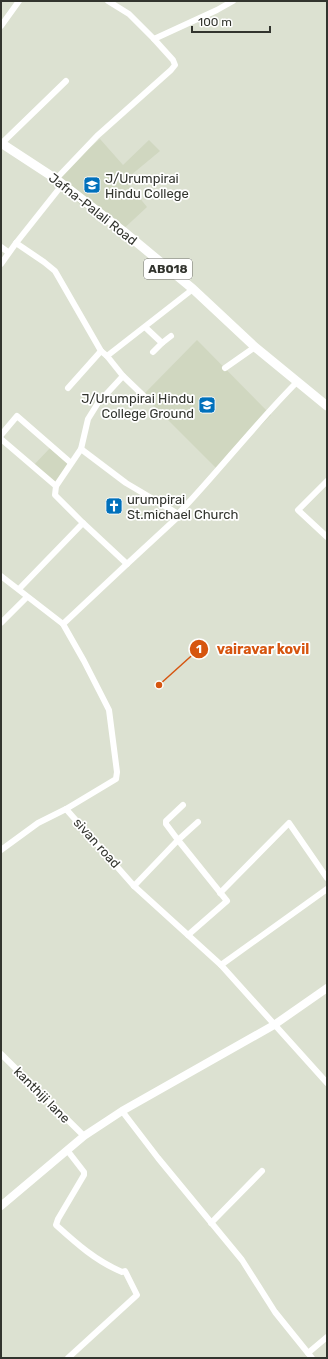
<svg xmlns="http://www.w3.org/2000/svg" width="328" height="1359" font-family="Rubik,sans-serif">
<style>
.built{fill:#d0d7c0}
.lines{fill:none;stroke-linecap:round;stroke-linejoin:round}
.street{stroke:#fff;stroke-width:6}
.secondary{stroke:#fff;stroke-width:8}
.primary{stroke:#fff;stroke-width:9}
.labels{text-anchor:middle;dominant-baseline:central;stroke-width:3.5;stroke-linejoin:round;paint-order:stroke}
.shield{fill:#fff;stroke:#70716d;stroke-width:1}
.shield-label{font-size:12px;font-weight:bold;fill:#32342e}
.poi-label{font-size:13px;fill:#32342e;stroke:#fff;text-anchor:start}
.street-label{font-size:13px;fill:#32342e;stroke:#fff}
.leader{fill:none;stroke:#d6550f;stroke-width:1.5}
.callout-dot{fill:#d6550f;stroke:#fff;stroke-width:1.5}
.mark-label{font-size:12px;text-anchor:middle;font-weight:bold;fill:#fff}
.callout-label{font-size:14px;text-anchor:middle;font-weight:bold;fill:#d6550f;stroke:#fff;stroke-width:3.5;stroke-linejoin:round;paint-order:stroke}
</style>
<rect width="100%" height="100%" fill="#dce1d1"/>
<g class="built">
<path d="M100 139 123 165 149 140 160 151 125 180 147 207 119 233 50 182Z"/>
<path d="M197 340 271 415 217 469 143 395Z"/>
<path d="M51 447 71 463 56 486 32 467Z"/>
</g>
<g class="lines">
<g class="street">
<path d="M108 1 129 14 154 39"/>
<path d="M1 26 19 1"/>
<path d="M2 143 66 81"/>
<path d="M56 179 97 136 171 70 175 65 173 60 154 39 217 10 233 1"/>
<path d="M62 185 16 243 44 262 55 271 101 351 107 356 193 289"/>
<path d="M1 247 8 252"/>
<path d="M1 264 16 243"/>
<path d="M145 327 162 343 153 352"/>
<path d="M162 343 171 336"/>
<path d="M225 368 255 347"/>
<path d="M123 376 149 401"/>
<path d="M68 388 101 351"/>
<path d="M1 435 17 416 71 463"/>
<path d="M1 439 56 486"/>
<path d="M81 449 126 483 180 515 127 564 83 523"/>
<path d="M327 481 298 510 327 537"/>
<path d="M178 514C219 471 255 424 297 382"/>
<path d="M1 576 63 624 84 661 109 710 117 772 116 779 66 809 134 886 221 965 327 1083"/>
<path d="M19 589 83 523 55 495 56 486 81 449 88 419 98 403 123 376 107 356"/>
<path d="M1 623 27 597"/>
<path d="M63 624 127 564"/>
<path d="M183 805 166 821V824L178 840 198 822"/>
<path d="M1 850 38 823 66 809"/>
<path d="M134 886 178 840 227 901 188 935"/>
<path d="M220 893 289 823 327 878"/>
<path d="M221 965 327 889"/>
<path d="M1 1054 84 1136"/>
<path d="M122 1111 158 1158 242 1260 275 1312 308 1353"/>
<path d="M67 1150 84 1172V1175L58 1219 56 1225C77 1244 96 1261 122 1272L125 1271 137 1295 68 1358"/>
<path d="M211 1223 262 1171"/>
<path d="M312 1358 308 1353 327 1337"/>
</g>
<path class="secondary" d="M1 1206 84 1136 122 1111 274 1025 327 988"/>
<path class="primary" d="M1 143 56 179 123 231 193 289 255 347 327 406"/>
</g>
<defs>
<g id="school-square" transform="scale(0.9)"><rect x="-9" y="-9" width="18" height="18" rx="4" fill="#0070bb" stroke="#fff"/><path d="M0-5L7-2L0 1L-7-2ZM-4 1L0 2.5L4 1V4Q0 6-4 4Z" fill="#fff"/></g>
<g id="church-square" transform="scale(0.9)"><rect x="-9" y="-9" width="18" height="18" rx="4" fill="#0070bb" stroke="#fff"/><path d="M-1.2-6h2.4v3.5h3.3v2.4h-3.3V6h-2.4V-.1h-3.3v-2.4h3.3Z" fill="#fff"/></g>
</defs>
<g fill-rule="evenodd">
<use href="#school-square" x="92" y="185"/>
<use href="#school-square" x="207" y="405"/>
<use href="#church-square" x="114" y="506"/>
</g>
<g class="labels">
<rect class="shield" x="144" y="259" width="48" height="20" rx="3"/>
<g class="shield-label">
<text x="168" y="269">AB018</text>
</g>
<g class="poi-label">
<text x="105" y="178">J/Urumpirai<tspan x="105" dy="15">Hindu College</tspan></text>
<text x="194" y="398" text-anchor="end">J/Urumpirai Hindu<tspan x="194" dy="15">College Ground</tspan></text>
<text x="127" y="499">urumpirai<tspan x="127" dy="15">St.michael Church</tspan></text>
</g>
<g class="street-label">
<text transform="translate(93 209) rotate(38)">Jafna-Palali Road</text>
<text transform="translate(97 843) rotate(48)">sivan road</text>
<text transform="translate(42 1095) rotate(45)">kanthiji lane</text>
</g>
</g>
<path class="leader" d="M159 685L199 649"/>
<g class="callout-dot">
<circle cx="159" cy="685" r="4"/>
<circle cx="199" cy="649" r="10"/>
</g>
<g class="mark-label">
<text x="199" y="653">1</text>
</g>
<g class="callout-label">
<text x="263" y="654">vairavar kovil</text>
</g>
<rect width="328" height="1359" fill="none" stroke="#32342e" stroke-width="4"/>
<path d="M192 26v6h78v-6" fill="none" stroke="#32342e" stroke-width="2"/>
<text x="198" y="26" font-size="12" fill="#32342e" stroke="#ffffff" stroke-width="3" paint-order="stroke">100 m</text>
</svg>
